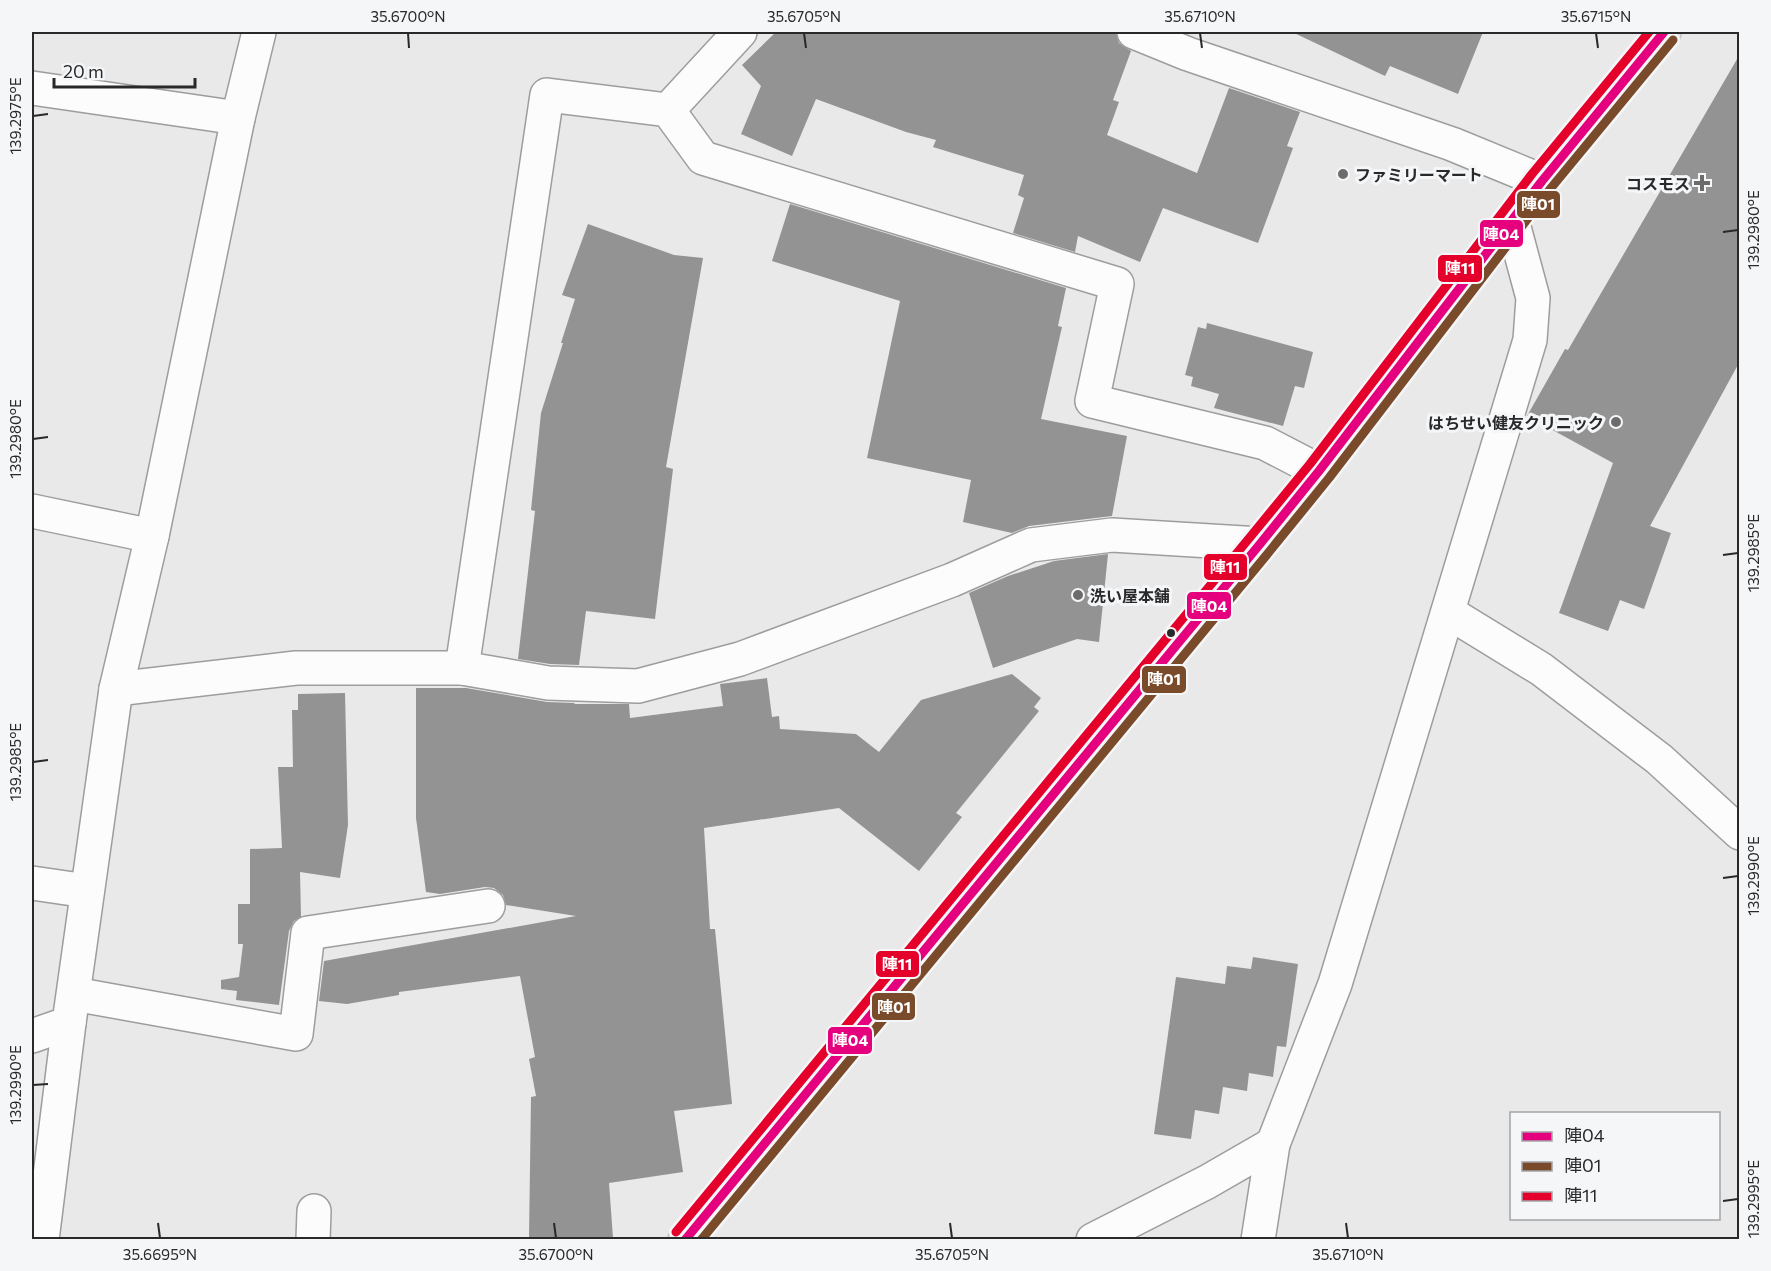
<svg xmlns="http://www.w3.org/2000/svg" width="1771" height="1271" font-family="Commissioner,'Noto Sans JP',sans-serif">
<style>
.building{fill:#939394}
.lines{fill:none;stroke-linecap:round;stroke-linejoin:round}
.minor-casing{stroke:#9d9d9e;stroke-width:36}
.major-casing{stroke:#c4c4c5;stroke-width:36}
.minor{stroke:#fcfcfc;stroke-width:33}
.major{stroke:#e8e3e1;stroke-width:33}
.bus-1-casing{stroke:#f5f6f8;stroke-width:14}
.bus-2-casing{stroke:#f5f6f8;stroke-width:14}
.bus-3-casing{stroke:#f5f6f8;stroke-width:14}
.bus-1{stroke:#e5007d;stroke-width:9}
.bus-2{stroke:#7a4b2a;stroke-width:9}
.bus-3{stroke:#e4002b;stroke-width:9}
.ticks{fill:none;stroke:#29292a;stroke-width:2}
.poi-dot{fill:#6c6c6d;stroke:#f5f6f8;stroke-width:2}
.bus-dot{fill:#29292a;stroke:#f5f6f8;stroke-width:2}
.labels{text-anchor:middle;dominant-baseline:central;stroke-width:6;stroke-linejoin:round;paint-order:stroke}
.poi-label{font-size:16px;font-weight:bold;fill:#29292a;stroke:#f5f6f8;text-anchor:start}
.line-badge{stroke:#f5f6f8;stroke-width:2}
.badge-label{font-size:16px;text-anchor:middle;font-weight:bold;fill:#fff}
.neatline{fill:none;stroke:#29292a;stroke-width:2}
.ticks-label{font-size:15px;text-anchor:middle;fill:#29292a}
</style>
<rect width="100%" height="100%" fill="#e9e9ea"/>
<g class="building">
<path d="M776 32H1116L1119 43 1131 51 1113 100 1119 102 1107 135 1197 173 1229 88 1300 112 1287 146 1293 148 1258 243 1163 208 1140 262 1078 236 1075 252 1013 233 1024 198 1018 195 1024 175 933 147 936 140 906 132 816 99 792 156 741 134 761 86 742 65Z"/>
<path d="M1292 32H1483L1458 94 1390 66 1385 76Z"/>
<path d="M1740 54V361L1650 526 1671 533 1644 609 1620 600 1608 631 1559 613 1613 463 1527 416 1565 349 1568 350Z"/>
<path d="M790 204 1066 288 1058 326 1062 327 1041 419 1127 436 1112 516 1029 526 1012 533 963 522 971 480 867 458 900 301 772 261Z"/>
<path d="M588 224 674 255 703 258 666 467 673 469 655 619 586 611 579 665 550 664 518 659 535 511 531 510 541 413 563 343H561L575 299 562 295Z"/>
<path d="M1207 323 1313 352 1304 388 1295 386 1283 426 1214 408 1219 394 1191 386 1193 377 1185 375 1198 327 1206 329Z"/>
<path d="M1108 554 1099 642 1077 639 993 668 969 593 1008 576 1054 561Z"/>
<path d="M1012 674 1041 698 1034 707 1039 711 956 813 962 817 919 871 839 808 704 828 710 929H715L732 1104 674 1111 683 1172 609 1183 613 1238 541 1239 540 1237H529L531 1097 536 1096 529 1059 535 1057 520 976 399 992V995L347 1004 319 1001 324 961 576 916 506 905 503 895 494 888 485 887 440 894 426 892 416 818V688H466L547 702 575 703 574 704H629L630 718 723 706 720 684 767 678 772 717 779 716 780 729 856 734 879 752 921 700Z"/>
<path d="M345 693 348 825 340 878 300 872 301 917 294 921 289 931 279 1005 236 1000 237 991 221 989V980L239 977 243 944H238V904H250V849L282 848 278 767H293L292 710H298V694Z"/>
<path d="M1253 957 1298 964 1286 1047 1277 1046 1273 1077 1249 1073 1247 1091 1223 1087 1219 1114 1195 1110 1191 1139 1154 1134 1176 977 1225 984 1227 966 1251 969Z"/>
</g>
<g class="lines">
<g class="minor-casing">
<g id="minor">
<path d="M1134 32 1188 54 1452 144 1542 181"/>
<path d="M32 88 238 118"/>
<path d="M668 110 740 32"/>
<path d="M32 511 152 536"/>
<path d="M1448 612 1541 669 1659 759 1740 833"/>
<path d="M462 668 547 95 668 110 703 158 1117 284 1092 401 1265 443 1319 471"/>
<path d="M116 689 296 668H462L548 683 638 686 740 659 952 580 1031 545 1112 535 1260 544"/>
<path d="M32 883 87 891"/>
<path d="M74 994 296 1034 308 933 488 906"/>
<path d="M32 1036 69 1023"/>
<path d="M42 1240 69 1023 116 689 152 536 238 118 259 32"/>
<path d="M313 1240 314 1211"/>
<path d="M1093 1240 1207 1182 1273 1144"/>
<path d="M1258 1240 1273 1144 1335 984 1530 340 1533 298 1512 220"/>
</g>
</g>
<g class="major-casing">
<path id="major" d="M685 1240 1260 544 1319 471 1542 181 1664 32"/>
</g>
<use href="#minor" class="minor"/>
<use href="#major" class="major"/>
<g class="bus-1-casing">
<path id="bus-1" d="M685 1240 1260 544 1319 471 1542 181 1664 32"/>
</g>
<g class="bus-2-casing">
<path id="bus-2" d="M701 1240 1269 552 1329 478 1551 188 1673 40"/>
</g>
<g class="bus-3-casing">
<path id="bus-3" d="M676 1232 1251 536 1310 464 1532 174 1649 32"/>
</g>
<use href="#bus-1" class="bus-1"/>
<use href="#bus-2" class="bus-2"/>
<use href="#bus-3" class="bus-3"/>
</g>
<path class="ticks" d="M408 33 409 48M804 33 806 48M1200 33 1202 48M1596 33 1598 48M33 116 48 114M1723 232 1738 230M33 439 48 437M1723 555 1738 553M33 762 48 760M1723 878 1738 876M33 1085 48 1084M1723 1201 1738 1199M158 1223 160 1238M554 1223 556 1238M950 1223 952 1238M1346 1223 1348 1238"/>
<g class="poi-dot">
<circle cx="1343" cy="174" r="6"/>
<path d="M1699 174h6v6h6v6h-6v6h-6v-6h-6v-6h6z"/>
<circle cx="1616" cy="422" r="6"/>
<circle cx="1078" cy="595" r="6"/>
</g>
<circle class="bus-dot" cx="1171" cy="633" r="5"/>
<g class="labels">
<g class="poi-label">
<text x="1355" y="174">ファミリーマート</text>
<text x="1690" y="183" text-anchor="end">コスモス</text>
<text x="1604" y="422" text-anchor="end">はちせい健友クリニック</text>
<text x="1090" y="595">洗い屋本舗</text>
</g>
</g>
<g class="line-badge">
<rect x="1516" y="190" width="45" height="29" rx="6" fill="#7a4b2a"/>
<rect x="1479" y="219" width="45" height="29" rx="6" fill="#e5007d"/>
<rect x="1437" y="254" width="46" height="29" rx="6" fill="#e4002b"/>
<rect x="1203" y="553" width="45" height="28" rx="6" fill="#e4002b"/>
<rect x="1186" y="591" width="46" height="29" rx="6" fill="#e5007d"/>
<rect x="1141" y="665" width="46" height="29" rx="6" fill="#7a4b2a"/>
<rect x="875" y="950" width="45" height="28" rx="6" fill="#e4002b"/>
<rect x="871" y="992" width="45" height="29" rx="6" fill="#7a4b2a"/>
<rect x="827" y="1026" width="46" height="29" rx="6" fill="#e5007d"/>
</g>
<g class="badge-label">
<text x="1538" y="210">陣01</text>
<text x="1501" y="240">陣04</text>
<text x="1460" y="274">陣11</text>
<text x="1225" y="573">陣11</text>
<text x="1209" y="612">陣04</text>
<text x="1164" y="685">陣01</text>
<text x="897" y="970">陣11</text>
<text x="894" y="1013">陣01</text>
<text x="850" y="1046">陣04</text>
</g>
<rect width="1771" height="1271" fill="none" stroke="#f5f6f8" stroke-width="66"/>
<rect x="1510" y="1112" width="210" height="108" fill="#f5f6f8" stroke="#a3a4a6" stroke-width="1.5"/>
<rect x="1522" y="1132" width="30" height="9" fill="#e5007d" stroke="#a3a4a6" stroke-width="1.5"/>
<text x="1564" y="1142" font-size="18" fill="#29292a">陣04</text>
<rect x="1522" y="1162" width="30" height="9" fill="#7a4b2a" stroke="#a3a4a6" stroke-width="1.5"/>
<text x="1564" y="1172" font-size="18" fill="#29292a">陣01</text>
<rect x="1522" y="1192" width="30" height="9" fill="#e4002b" stroke="#a3a4a6" stroke-width="1.5"/>
<text x="1564" y="1202" font-size="18" fill="#29292a">陣11</text>
<path d="M54 78v9h141v-9" fill="none" stroke="#29292a" stroke-width="3"/>
<text x="63" y="78" font-size="18" fill="#29292a" stroke="#f5f6f8" stroke-width="4.5" paint-order="stroke">20 m</text>
<rect x="33" y="33" width="1705" height="1205" class="neatline"/>
<g class="ticks-label">
<text x="408" y="22">35.6700°N</text>
<text x="804" y="22">35.6705°N</text>
<text x="1200" y="22">35.6710°N</text>
<text x="1596" y="22">35.6715°N</text>
<text transform="translate(16 116) rotate(-90)" y="5">139.2975°E</text>
<text transform="translate(1754 230) rotate(-90)" y="5">139.2980°E</text>
<text transform="translate(16 439) rotate(-90)" y="5">139.2980°E</text>
<text transform="translate(1754 553) rotate(-90)" y="5">139.2985°E</text>
<text transform="translate(16 762) rotate(-90)" y="5">139.2985°E</text>
<text transform="translate(1754 876) rotate(-90)" y="5">139.2990°E</text>
<text transform="translate(16 1085) rotate(-90)" y="5">139.2990°E</text>
<text transform="translate(1754 1199) rotate(-90)" y="5">139.2995°E</text>
<text x="160" y="1260">35.6695°N</text>
<text x="556" y="1260">35.6700°N</text>
<text x="952" y="1260">35.6705°N</text>
<text x="1348" y="1260">35.6710°N</text>
</g>
</svg>
